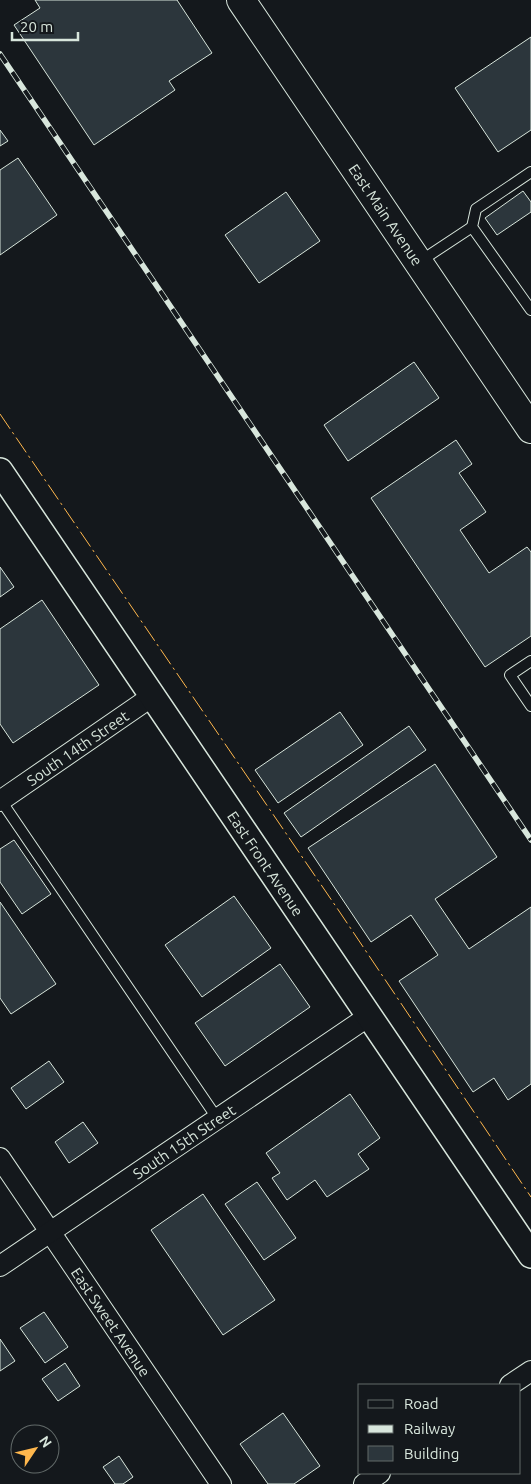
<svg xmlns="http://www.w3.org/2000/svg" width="531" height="1484" font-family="Ubuntu,sans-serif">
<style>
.building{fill:#2c363c;stroke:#d8e6dc}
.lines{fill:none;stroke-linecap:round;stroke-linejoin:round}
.service-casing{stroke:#d8e6dc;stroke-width:12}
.minor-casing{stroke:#d8e6dc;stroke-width:22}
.tertiary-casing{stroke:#d8e6dc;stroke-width:28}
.primary-casing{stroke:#d8e6dc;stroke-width:30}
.service{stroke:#14181c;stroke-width:10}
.minor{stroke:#14181c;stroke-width:20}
.tertiary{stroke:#14181c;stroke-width:25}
.primary{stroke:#14181c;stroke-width:28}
.rail-casing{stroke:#d8e6dc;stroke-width:5.5}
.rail{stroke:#14181c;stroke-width:4;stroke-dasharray:11;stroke-linecap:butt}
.power{stroke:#ffb74d;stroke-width:1;stroke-dasharray:18 4 2.5 4;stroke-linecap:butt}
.labels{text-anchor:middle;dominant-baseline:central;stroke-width:4;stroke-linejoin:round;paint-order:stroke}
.street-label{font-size:15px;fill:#d8e6dc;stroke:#14181c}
</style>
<rect width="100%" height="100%" fill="#14181c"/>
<g class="building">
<path d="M35 0H177L212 53 169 81 175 90 94 145 14 25 40 8Z"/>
<path d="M531 37V130L498 152 455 88Z"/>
<path d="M0 130 8 141 0 146Z"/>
<path d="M18 158 57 215 0 255V170Z"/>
<path d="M523 191 531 202V212L497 235 485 218Z"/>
<path d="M286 192 320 241 259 283 225 235Z"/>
<path d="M414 362 439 398 348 461 324 425Z"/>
<path d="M456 440 472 464 459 473 486 512 460 530 489 573 527 547 531 552V636L485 667 371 498Z"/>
<path d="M0 567 14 587 0 597Z"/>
<path d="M42 600 99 685 13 743 0 724V629Z"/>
<path d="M340 712 363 745 278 803 255 770Z"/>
<path d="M409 726 426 750 301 837 284 813Z"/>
<path d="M435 764 497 857 435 899 469 949 531 907V1084L508 1100 494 1078 473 1092 399 981 438 955 411 915 371 942 308 848Z"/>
<path d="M14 840 51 894 22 914 0 882V849Z"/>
<path d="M234 896 271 948 202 997 165 945Z"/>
<path d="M0 902 56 984 11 1014 0 998Z"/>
<path d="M280 964 310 1007 225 1066 195 1023Z"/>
<path d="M49 1061 64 1082 26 1109 11 1088Z"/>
<path d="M350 1094 380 1138 358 1154 369 1169 327 1197 315 1180 287 1200 272 1178 280 1173 266 1153Z"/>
<path d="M83 1122 98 1143 69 1163 55 1142Z"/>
<path d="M257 1182 296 1238 264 1260 225 1204Z"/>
<path d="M203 1194 275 1300 223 1335 151 1230Z"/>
<path d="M44 1312 68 1347 45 1363 20 1328Z"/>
<path d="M0 1339 15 1361 0 1371Z"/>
<path d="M65 1363 80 1386 58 1401 42 1379Z"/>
<path d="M283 1413 320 1466 294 1484H268L240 1444Z"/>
<path d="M119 1456 133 1477 123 1484H115L103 1467Z"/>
</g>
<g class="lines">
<g class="service-casing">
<g id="service">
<path d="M531 172 476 209 472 227 531 310"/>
<path d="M419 262 472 227"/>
<path d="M531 661 510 675 531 706"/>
<path d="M0 799 217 1118"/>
</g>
</g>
<g class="minor-casing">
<g id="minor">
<path id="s1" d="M0 801 154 695"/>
<path id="s2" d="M0 1158 221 1484"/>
<path id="s3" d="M0 1266 369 1016"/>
<path d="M510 1385 531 1371"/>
<path d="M364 1484 380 1473"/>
</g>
</g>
<g class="tertiary-casing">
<g id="tertiary">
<path id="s4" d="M0 471 531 1255"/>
</g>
</g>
<g class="primary-casing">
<g id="primary">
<path id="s5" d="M241 0 531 429"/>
</g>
</g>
<use href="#service" class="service"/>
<use href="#minor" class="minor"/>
<use href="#tertiary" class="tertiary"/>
<use href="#primary" class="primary"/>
<g class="rail-casing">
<path id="rail" d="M0 54 531 840"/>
</g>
<use href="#rail" class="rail"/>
<path class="power" d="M0 414 339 911 531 1197"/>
</g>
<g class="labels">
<g class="street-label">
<text stroke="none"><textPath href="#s5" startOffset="259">East Main Avenue</textPath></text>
<text stroke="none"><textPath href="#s1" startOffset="94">South 14th Street</textPath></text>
<text stroke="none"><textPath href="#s4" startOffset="474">East Front Avenue</textPath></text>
<text stroke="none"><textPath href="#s3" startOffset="222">South 15th Street</textPath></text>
<text stroke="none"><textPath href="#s2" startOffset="198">East Sweet Avenue</textPath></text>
</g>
</g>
<rect x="358" y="1384" width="162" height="90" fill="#14181c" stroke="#626a69"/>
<rect x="368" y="1400" width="25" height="8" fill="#14181c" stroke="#626a69"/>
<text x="404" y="1409" font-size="15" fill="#d8e6dc">Road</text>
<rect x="368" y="1425" width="25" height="8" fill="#d8e6dc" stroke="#626a69"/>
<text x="404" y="1434" font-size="15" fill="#d8e6dc">Railway</text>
<rect x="368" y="1446" width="25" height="15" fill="#2c363c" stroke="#626a69"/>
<text x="404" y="1459" font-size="15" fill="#d8e6dc">Building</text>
<g transform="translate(35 1449) rotate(55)"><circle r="24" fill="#14181c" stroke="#626a69"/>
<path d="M0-4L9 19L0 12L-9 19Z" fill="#ffb74d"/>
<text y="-8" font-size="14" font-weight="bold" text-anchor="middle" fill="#d8e6dc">N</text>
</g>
<path d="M12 32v8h66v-8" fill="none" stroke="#d8e6dc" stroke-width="2.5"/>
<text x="20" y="32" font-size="15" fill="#d8e6dc" stroke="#14181c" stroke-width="4" paint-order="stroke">20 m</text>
</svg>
